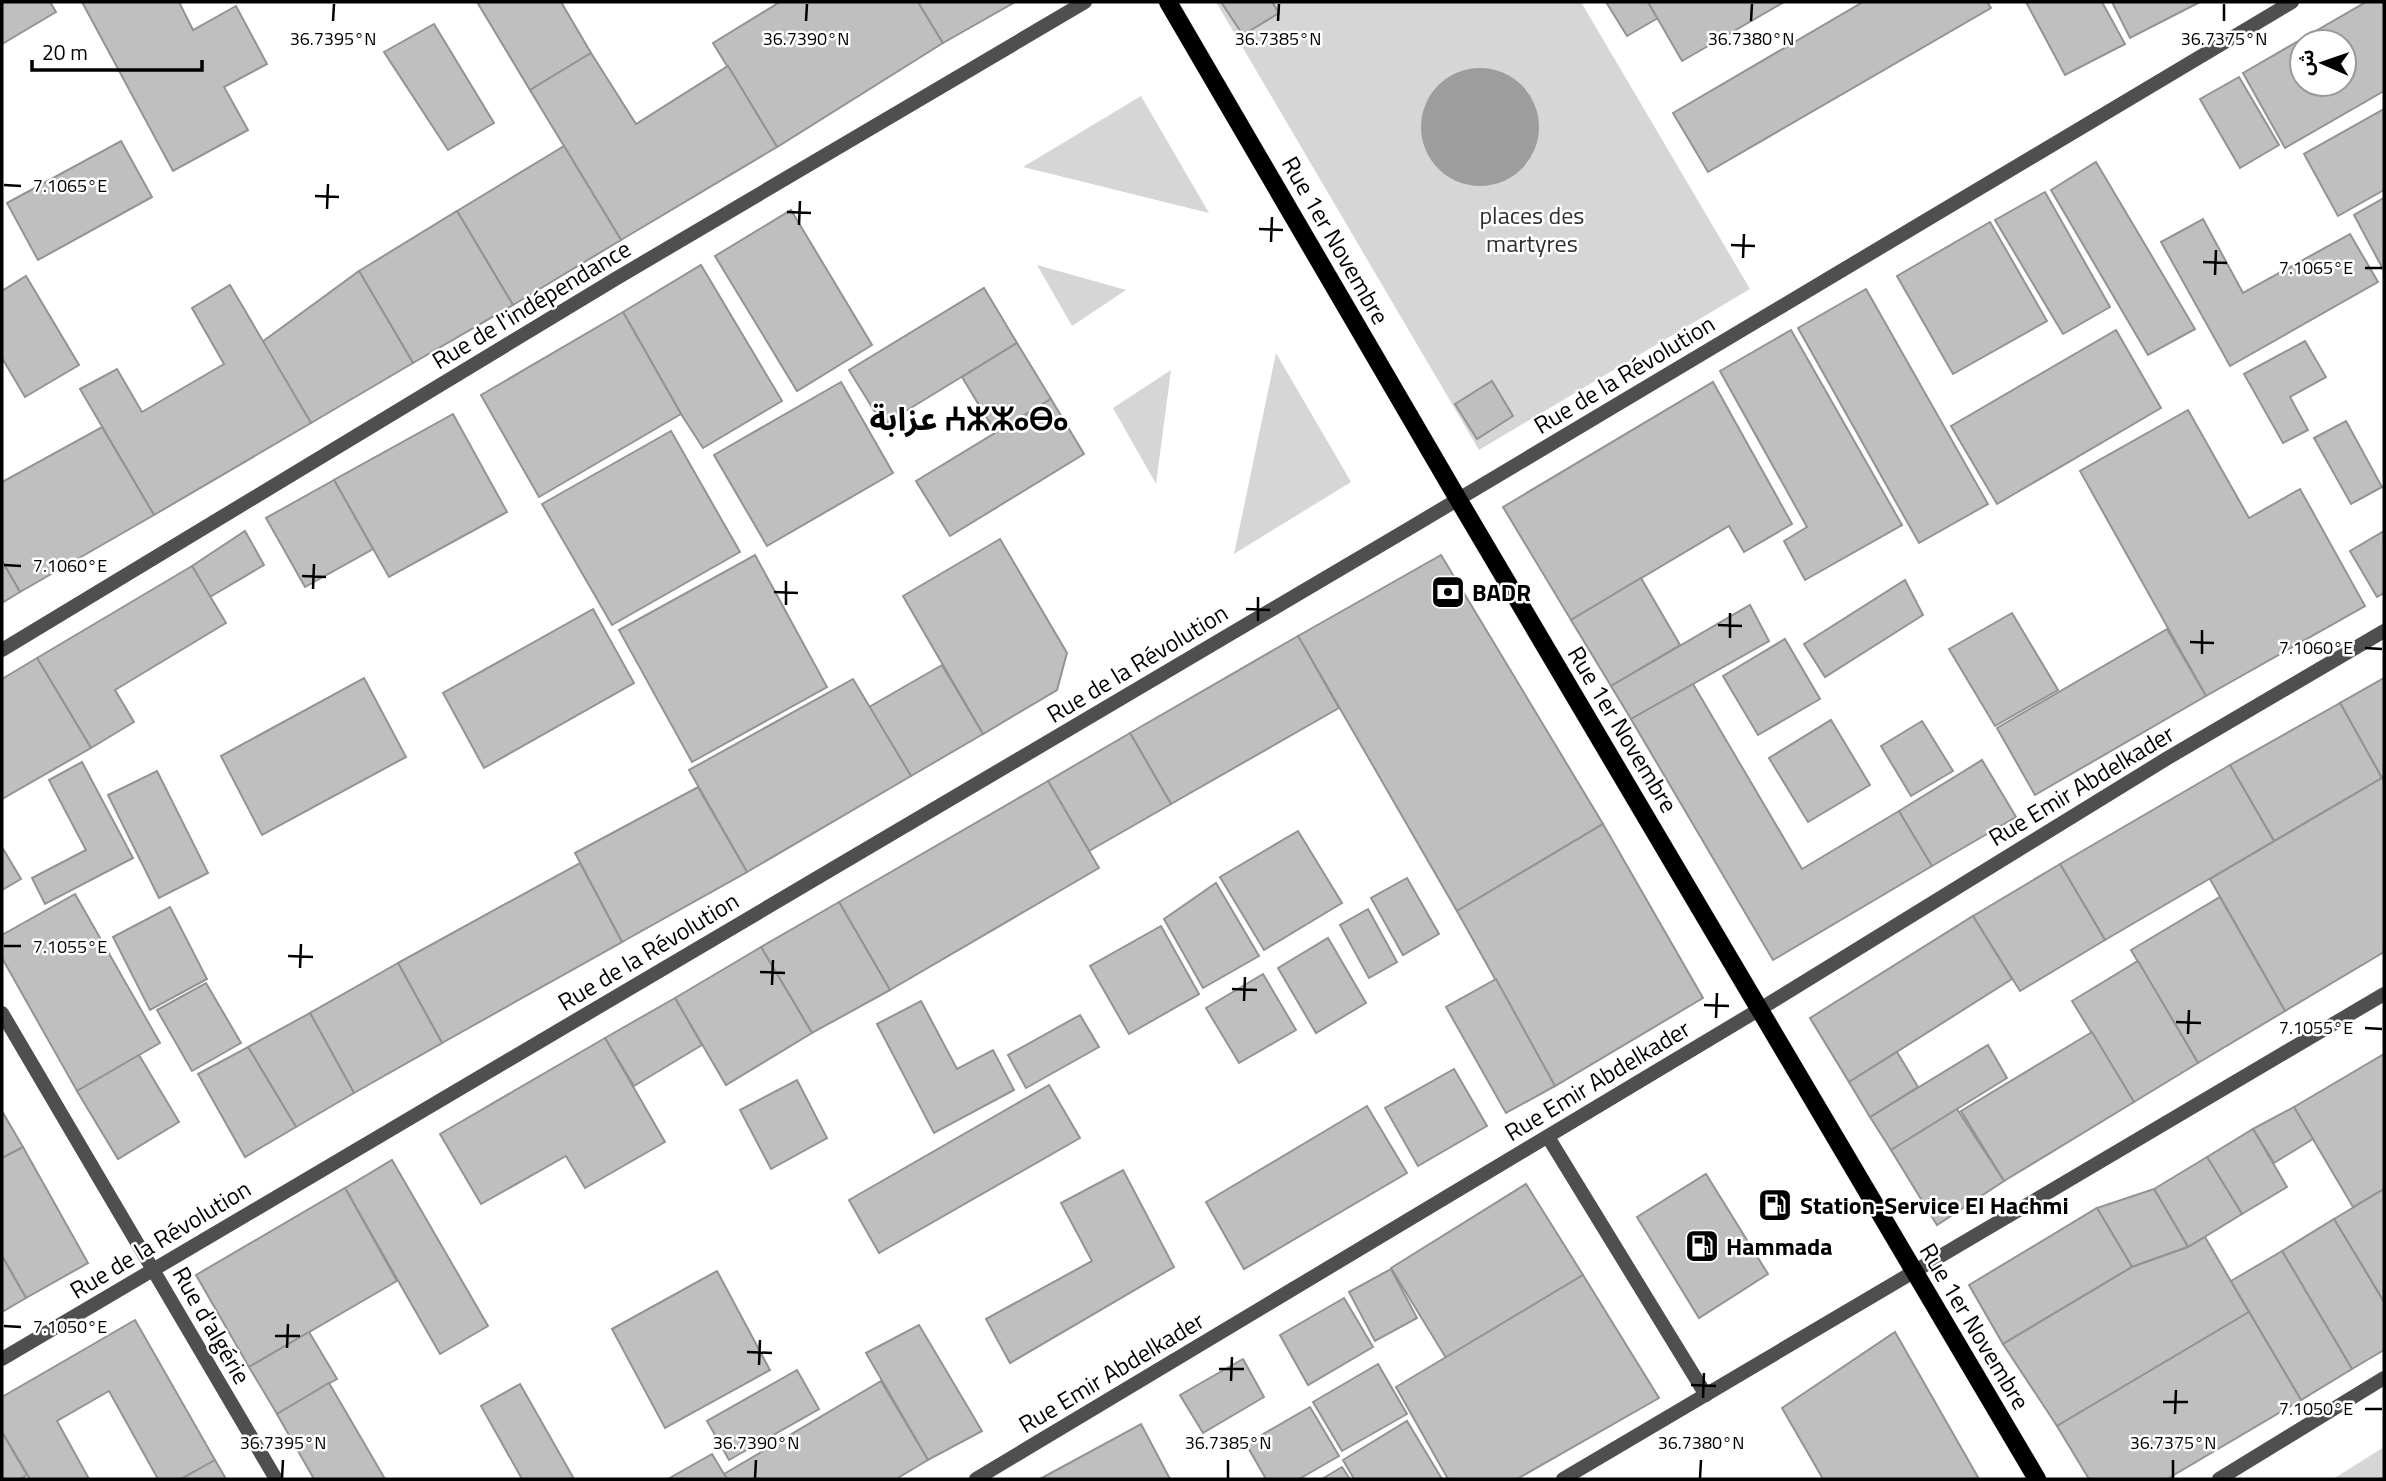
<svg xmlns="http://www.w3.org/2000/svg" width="2386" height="1481" font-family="'Titillium Web','Noto Sans Arabic','Noto Sans Tifinagh',sans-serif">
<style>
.green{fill:#d6d6d6}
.water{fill:#9d9d9d}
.building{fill:#bfbfbf;stroke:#939393;stroke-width:2;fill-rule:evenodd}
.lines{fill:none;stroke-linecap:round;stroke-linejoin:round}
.primary-casing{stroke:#dbdbdb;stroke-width:19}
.street{stroke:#4f4f4f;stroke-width:14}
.primary{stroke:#000;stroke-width:18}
.ticks{fill:none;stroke:#000;stroke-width:2.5}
.labels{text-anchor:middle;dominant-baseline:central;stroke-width:5;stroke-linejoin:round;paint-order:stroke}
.park-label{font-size:24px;fill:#2d2d2d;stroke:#fff}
.street-label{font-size:24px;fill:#000;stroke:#fff}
.poi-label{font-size:24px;font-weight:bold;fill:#000;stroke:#fff;text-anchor:start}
.district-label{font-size:32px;font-weight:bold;fill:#000;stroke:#fff}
.ticks-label{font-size:18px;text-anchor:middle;fill:#000;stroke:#fff;stroke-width:5;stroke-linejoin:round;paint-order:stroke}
</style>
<rect width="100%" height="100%" fill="#fff"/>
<g class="green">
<path d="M1216 2H1581L1750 289 1479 450Z"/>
<path d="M1141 96 1209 213 1023 167Z"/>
<path d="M1037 265 1126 290 1072 326Z"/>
<path d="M1276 353 1351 482 1234 554Z"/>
<path d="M1171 370 1156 484 1113 408Z"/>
<path d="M2384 1447V1479H2333Z"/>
</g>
<circle class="water" cx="1480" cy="127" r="59"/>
<g class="building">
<path d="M2 2H50L56 12 2 44Z"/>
<path d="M82 2H179L193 30 236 6 267 64 224 87 248 130 173 171Z"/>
<path d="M477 2H561L591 53 530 90Z"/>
<path d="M780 2H918L943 43 777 147 713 43Z"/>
<path d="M918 2H1015L943 43Z"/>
<path d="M1221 2H1272L1279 13 1243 35Z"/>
<path d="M1606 2H1648L1658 18 1627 36Z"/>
<path d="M1648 2H1784L1682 61Z"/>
<path d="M1863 2H1987L1991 8 1708 172 1673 113Z"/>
<path d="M2026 2H2102L2125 44 2065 75Z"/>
<path d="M2112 2H2200L2130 38Z"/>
<path d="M2366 2H2384V91L2285 148 2243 73ZM2302 42H2344V84H2302Z"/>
<path d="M434 24 494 123 448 150 384 52Z"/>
<path d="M591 53 636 124 728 66 777 147 621 240 530 90Z"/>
<path d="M2239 77 2279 145 2240 168 2200 99Z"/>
<path d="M2384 109V190L2338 216 2304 154Z"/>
<path d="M121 141 152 197 38 260 7 203Z"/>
<path d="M564 146 621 240 513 305 457 211Z"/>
<path d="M2096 162 2195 329 2148 355 2051 190Z"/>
<path d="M2045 192 2110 307 2063 334 1995 220Z"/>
<path d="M2384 198V271L2354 215Z"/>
<path d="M791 210 872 345 797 391 715 256Z"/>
<path d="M457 211 513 305 413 363 359 271Z"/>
<path d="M2203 219 2243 293 2350 234 2378 282 2230 366 2161 242Z"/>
<path d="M1990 222 2047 321 1953 374 1897 276Z"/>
<path d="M701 265 782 401 703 448 681 414 623 312Z"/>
<path d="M359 271 413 363 311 423 262 342Z"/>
<path d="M26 276 79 365 25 397 2 358V291Z"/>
<path d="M230 285 311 423 154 515 80 389 117 369 142 412 224 364 192 308Z"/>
<path d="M984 288 1017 343 883 425 849 370Z"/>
<path d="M1866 289 1988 504 1919 543 1798 328Z"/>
<path d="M623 312 681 414 539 497 481 395Z"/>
<path d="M1791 330 1902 525 1805 580 1784 541 1807 527 1720 371Z"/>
<path d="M2116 330 2161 408 1997 504 1951 426Z"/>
<path d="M2305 341 2326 377 2290 397 2308 430 2283 443 2244 374Z"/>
<path d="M1017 343 1051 399 996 433 962 377Z"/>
<path d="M1492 381 1513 416 1477 439 1455 404Z"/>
<path d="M841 382 893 473 767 546 714 455Z"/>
<path d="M1713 382 1792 524 1744 552 1729 526 1571 620 1503 507Z"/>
<path d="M1051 399 1084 454 950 536 916 481Z"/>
<path d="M2188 410 2249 518 2300 489 2365 606 2206 696 2080 471Z"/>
<path d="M453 414 507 512 389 577 334 480Z"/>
<path d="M2346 421 2382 487 2351 504 2314 438Z"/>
<path d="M102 427 154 515 20 592 2 561V482Z"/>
<path d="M671 431 740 552 612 625 542 504Z"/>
<path d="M334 480 373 549 305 587 266 518Z"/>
<path d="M245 531 264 565 210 597 192 566Z"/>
<path d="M2384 531V593L2377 597 2350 551Z"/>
<path d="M1000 539 1067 653 1057 690 983 734 903 596Z"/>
<path d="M755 555 827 687 692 762 619 630Z"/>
<path d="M1441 555 1603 824 1457 911 1298 636Z"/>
<path d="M2 561 20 592 2 603Z"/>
<path d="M192 566 226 623 115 690 134 722 91 748 37 658Z"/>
<path d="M1641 578 1680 645 1611 686 1571 620Z"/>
<path d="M1905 580 1923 615 1825 677 1804 644Z"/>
<path d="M1750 605 1769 641 1631 719 1611 686Z"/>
<path d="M593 609 634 683 484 768 443 693Z"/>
<path d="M2012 613 2058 690 1995 726 1949 649Z"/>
<path d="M2167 629 2206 696 2035 795 1997 728Z"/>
<path d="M1298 636 1339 708 1171 804 1130 733Z"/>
<path d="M1785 639 1820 699 1758 735 1723 676Z"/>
<path d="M37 658 91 748 2 799V679Z"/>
<path d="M942 665 983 734 911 776 869 707Z"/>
<path d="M364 678 406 757 262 835 221 756Z"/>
<path d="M2384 678V782L2340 703Z"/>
<path d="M853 679 911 776 747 872 689 770Z"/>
<path d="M1693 684 1802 869 1899 811 1932 866 1773 960 1631 719Z"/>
<path d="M2340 703 2382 778 2274 841 2230 765Z"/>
<path d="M1831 720 1870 785 1808 822 1769 758Z"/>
<path d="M1922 721 1953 771 1911 796 1881 746Z"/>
<path d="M1130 733 1171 804 1089 851 1048 781Z"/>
<path d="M1982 760 2016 817 1932 866 1899 811Z"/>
<path d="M82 762 133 858 45 904 32 878 86 850 49 780Z"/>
<path d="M2230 765 2274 841 2105 940 2060 864Z"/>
<path d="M157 771 208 873 159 898 108 795Z"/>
<path d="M2382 778 2384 782V952L2285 1011 2210 879Z"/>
<path d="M1048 781 1099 868 890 990 839 902Z"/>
<path d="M698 787 747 872 622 942 575 853Z"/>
<path d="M1603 824 1703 998 1555 1086 1457 911Z"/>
<path d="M1298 831 1342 903 1264 950 1220 877Z"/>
<path d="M2 847 21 879 2 890Z"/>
<path d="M580 863 622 942 442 1043 398 963Z"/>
<path d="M2060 864 2105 940 2020 991 1973 916Z"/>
<path d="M1407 878 1439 934 1403 955 1371 898Z"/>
<path d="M1216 883 1259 956 1203 988 1164 919Z"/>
<path d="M75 894 160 1043 77 1091 2 958V935Z"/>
<path d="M2220 897 2285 1011 2198 1063 2131 950Z"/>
<path d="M839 902 890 990 812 1033 761 947Z"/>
<path d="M170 907 207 979 150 1010 113 937Z"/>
<path d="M1368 909 1397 962 1369 978 1340 925Z"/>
<path d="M1973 916 2012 979 1849 1082 1810 1018Z"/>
<path d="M1161 926 1199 994 1129 1034 1090 966Z"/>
<path d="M1328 938 1366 1003 1316 1033 1278 968Z"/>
<path d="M761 947 812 1033 726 1085 675 998Z"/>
<path d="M2138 961 2198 1063 2134 1102 2072 1001Z"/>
<path d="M398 963 442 1043 354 1093 310 1013Z"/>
<path d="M1263 974 1296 1030 1239 1063 1206 1008Z"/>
<path d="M1496 979 1555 1086 1506 1113 1446 1007Z"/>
<path d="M206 983 241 1043 192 1071 157 1010Z"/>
<path d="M675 998 702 1045 634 1086 605 1038Z"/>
<path d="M921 1001 957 1069 993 1050 1014 1090 934 1133 877 1024Z"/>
<path d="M310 1013 354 1093 296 1127 248 1047Z"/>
<path d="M1080 1015 1099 1047 1026 1088 1008 1055Z"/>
<path d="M2092 1032 2134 1102 2004 1181 1961 1111Z"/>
<path d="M605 1038 665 1142 585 1188 566 1156 481 1204 440 1134Z"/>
<path d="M1988 1045 2007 1078 1891 1150 1870 1117Z"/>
<path d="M248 1047 296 1127 245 1157 198 1074Z"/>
<path d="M1897 1052 1918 1087 1870 1117 1849 1082Z"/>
<path d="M2384 1054V1189L2353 1207 2294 1107Z"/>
<path d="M139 1055 179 1122 118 1159 77 1091Z"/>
<path d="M1454 1069 1487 1126 1418 1166 1385 1108Z"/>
<path d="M797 1080 827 1138 771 1169 740 1110Z"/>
<path d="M1049 1085 1080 1138 879 1253 849 1200Z"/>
<path d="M1367 1106 1407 1173 1244 1269 1206 1202Z"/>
<path d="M2294 1107 2313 1139 2274 1163 2253 1129Z"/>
<path d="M1957 1109 2004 1181 1937 1225 1891 1150Z"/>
<path d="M2 1111 23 1147 2 1158Z"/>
<path d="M2253 1129 2287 1187 2242 1214 2207 1157Z"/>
<path d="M23 1147 88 1263 26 1298 2 1256V1158Z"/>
<path d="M2207 1157 2242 1214 2188 1247 2154 1189Z"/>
<path d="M392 1160 488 1326 440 1354 345 1188Z"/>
<path d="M1123 1170 1174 1267 1010 1363 986 1319 1092 1261 1061 1203Z"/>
<path d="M1706 1174 1768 1274 1699 1318 1637 1217Z"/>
<path d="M1526 1184 1583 1275 1446 1358 1391 1268Z"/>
<path d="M345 1188 397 1281 249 1367 196 1275Z"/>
<path d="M2154 1189 2188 1247 2132 1267 2097 1208Z"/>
<path d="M2384 1189V1302L2334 1219Z"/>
<path d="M2097 1208 2132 1267 2003 1344 1969 1285Z"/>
<path d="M2334 1219 2384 1302V1350L2352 1369 2282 1251Z"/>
<path d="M2205 1237 2249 1312 2057 1426 2003 1344 2132 1267 2188 1247Z"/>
<path d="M2282 1251 2352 1369 2301 1400 2231 1281Z"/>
<path d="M2 1256 26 1298 2 1312Z"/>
<path d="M1391 1269 1417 1318 1375 1341 1349 1292Z"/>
<path d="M717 1271 770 1370 665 1428 612 1329Z"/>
<path d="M1583 1275 1659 1398 1517 1479H1448L1396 1387Z"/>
<path d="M1344 1298 1373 1347 1308 1385 1280 1335Z"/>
<path d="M2249 1312 2301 1400 2167 1479H2089L2057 1426Z"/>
<path d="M135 1320 215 1460 181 1479H158L109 1391 57 1421 89 1479H30L2 1432V1397Z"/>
<path d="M919 1325 982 1431 928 1460 866 1353Z"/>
<path d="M309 1332 337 1379 277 1414 249 1367Z"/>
<path d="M1895 1332 1979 1479H1823L1782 1408Z"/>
<path d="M1243 1359 1264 1397 1203 1433 1180 1395Z"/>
<path d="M1378 1364 1407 1414 1342 1451 1313 1402Z"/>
<path d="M797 1370 819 1409 729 1460 707 1421Z"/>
<path d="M881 1381 928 1460 896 1479H727L724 1474Z"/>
<path d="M329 1383 385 1479H314L277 1414Z"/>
<path d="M520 1384 574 1479H522L481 1406Z"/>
<path d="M1310 1407 1339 1456 1299 1479H1266L1246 1444Z"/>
<path d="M1407 1421 1442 1479H1354L1343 1460Z"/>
<path d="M1141 1424 1170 1479H1040Z"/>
<path d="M2 1432 27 1475 20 1479H2Z"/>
<path d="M712 1454 727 1479H668Z"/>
<path d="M215 1460 226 1479H181Z"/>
<path d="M1342 1467 1350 1479H1322Z"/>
</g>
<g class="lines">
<g class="primary-casing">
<path id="primary" d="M1168 2 1458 499 2037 1479"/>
</g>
<g class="street">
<path d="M2 650 617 278 1085 2"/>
<path d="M2 1013 276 1479"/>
<path d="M1548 1137 1706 1395"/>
<path d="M2 1359 1410 528 2292 2"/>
<path d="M976 1479 1760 1009 2166 759 2384 631"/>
<path d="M1563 1479 2384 994"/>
<path d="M2219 1479 2384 1378"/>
</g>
<use href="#primary" class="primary"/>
</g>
<path class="ticks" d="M333 21 334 4M806 21 807 4M1278 21 1279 4M1751 21 1752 4M2224 21V4M4 185 21 186M315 196 339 197M327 209 328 184M787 212 811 213M799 225 800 201M1259 229 1283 230M1271 242 1272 217M1731 245 1755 246M1743 258 1744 234M2203 262 2227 263M2365 268H2382M2215 275 2216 250M4 565 21 566M302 576 326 577M313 589 314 564M774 592 798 593M786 605V581M1246 609 1270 610M1258 621V597M1718 625 1742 626M1730 638V613M2190 642 2214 643M2365 648 2382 649M2202 654V630M4 946H21M288 956 313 957M300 968 301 944M760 972 785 973M772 985 773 960M1232 989 1257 990M1244 1001 1245 977M1704 1005 1729 1006M1716 1018 1717 993M2176 1022 2201 1023M2365 1028 2382 1029M2188 1034 2189 1010M4 1326 21 1327M275 1336H300M287 1348 288 1324M747 1352 772 1353M759 1365 760 1340M1219 1369H1244M1231 1381 1232 1357M1691 1385 1716 1386M1703 1398 1704 1373M2163 1402H2188M2365 1409H2382M2175 1414 2176 1390M282 1478 283 1460M755 1478 756 1460M1228 1478V1460M1700 1478 1701 1460M2173 1478V1460"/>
<defs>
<g id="bank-square" transform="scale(1.75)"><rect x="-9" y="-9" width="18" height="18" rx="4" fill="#000" stroke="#fff"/><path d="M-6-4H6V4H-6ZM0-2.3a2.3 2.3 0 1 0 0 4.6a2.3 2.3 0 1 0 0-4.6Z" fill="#fff"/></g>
<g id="fuel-square" transform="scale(1.75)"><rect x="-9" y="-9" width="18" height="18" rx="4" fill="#000" stroke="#fff"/><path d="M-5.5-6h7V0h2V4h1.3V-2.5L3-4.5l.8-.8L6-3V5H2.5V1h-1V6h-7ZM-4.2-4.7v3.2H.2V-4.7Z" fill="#fff"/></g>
</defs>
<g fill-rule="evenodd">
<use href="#bank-square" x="1448" y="592"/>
<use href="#fuel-square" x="1775" y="1205"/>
<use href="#fuel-square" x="1702" y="1246"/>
</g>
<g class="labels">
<g class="park-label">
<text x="1532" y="215">places des<tspan x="1532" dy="28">martyres</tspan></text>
</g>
<g class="street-label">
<text transform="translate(1336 240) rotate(60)">Rue 1er Novembre</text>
<text transform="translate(531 304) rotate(-31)">Rue de l'indépendance</text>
<text transform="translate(1624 374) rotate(-31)">Rue de la Révolution</text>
<text transform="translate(1137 663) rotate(-31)">Rue de la Révolution</text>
<text transform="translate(1623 729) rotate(59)">Rue 1er Novembre</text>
<text transform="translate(2081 785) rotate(-31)">Rue Emir Abdelkader</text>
<text transform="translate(648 951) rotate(-31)">Rue de la Révolution</text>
<text transform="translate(1597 1080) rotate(-31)">Rue Emir Abdelkader</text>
<text transform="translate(160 1239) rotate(-31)">Rue de la Révolution</text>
<text transform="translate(212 1325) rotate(60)">Rue d'algérie</text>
<text transform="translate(1975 1326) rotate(59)">Rue 1er Novembre</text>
<text transform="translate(1111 1372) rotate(-31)">Rue Emir Abdelkader</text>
</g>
<g class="poi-label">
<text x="1472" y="592">BADR</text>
<text x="1800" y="1205">Station-Service El Hachmi</text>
<text x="1726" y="1246">Hammada</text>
</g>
<g class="district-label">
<text x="969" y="418">عزابة ⵄⵣⵣⴰⴱⴰ</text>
</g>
</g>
<g class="ticks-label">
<text x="333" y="45">36.7395°N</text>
<text x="806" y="45">36.7390°N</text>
<text x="1278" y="45">36.7385°N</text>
<text x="1751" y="45">36.7380°N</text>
<text x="2224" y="45">36.7375°N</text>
<text x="70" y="192">7.1065°E</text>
<text x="2316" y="274">7.1065°E</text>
<text x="70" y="572">7.1060°E</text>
<text x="2316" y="654">7.1060°E</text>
<text x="70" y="953">7.1055°E</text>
<text x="2316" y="1034">7.1055°E</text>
<text x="70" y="1333">7.1050°E</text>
<text x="2316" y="1415">7.1050°E</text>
<text x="283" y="1449">36.7395°N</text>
<text x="756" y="1449">36.7390°N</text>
<text x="1228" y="1449">36.7385°N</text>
<text x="1701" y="1449">36.7380°N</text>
<text x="2173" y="1449">36.7375°N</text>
</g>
<rect width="2386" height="1481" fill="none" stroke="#000000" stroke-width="7"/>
<g transform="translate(2323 63) rotate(272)"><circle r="33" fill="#ffffff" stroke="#999999" stroke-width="2"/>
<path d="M0-5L12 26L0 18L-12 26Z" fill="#000000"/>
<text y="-10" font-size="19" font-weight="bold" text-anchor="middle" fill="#000000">ش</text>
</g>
<path d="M32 60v10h170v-10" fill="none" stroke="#000000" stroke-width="3.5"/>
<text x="42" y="60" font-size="21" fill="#000000" stroke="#ffffff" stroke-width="5" paint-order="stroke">20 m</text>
</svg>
